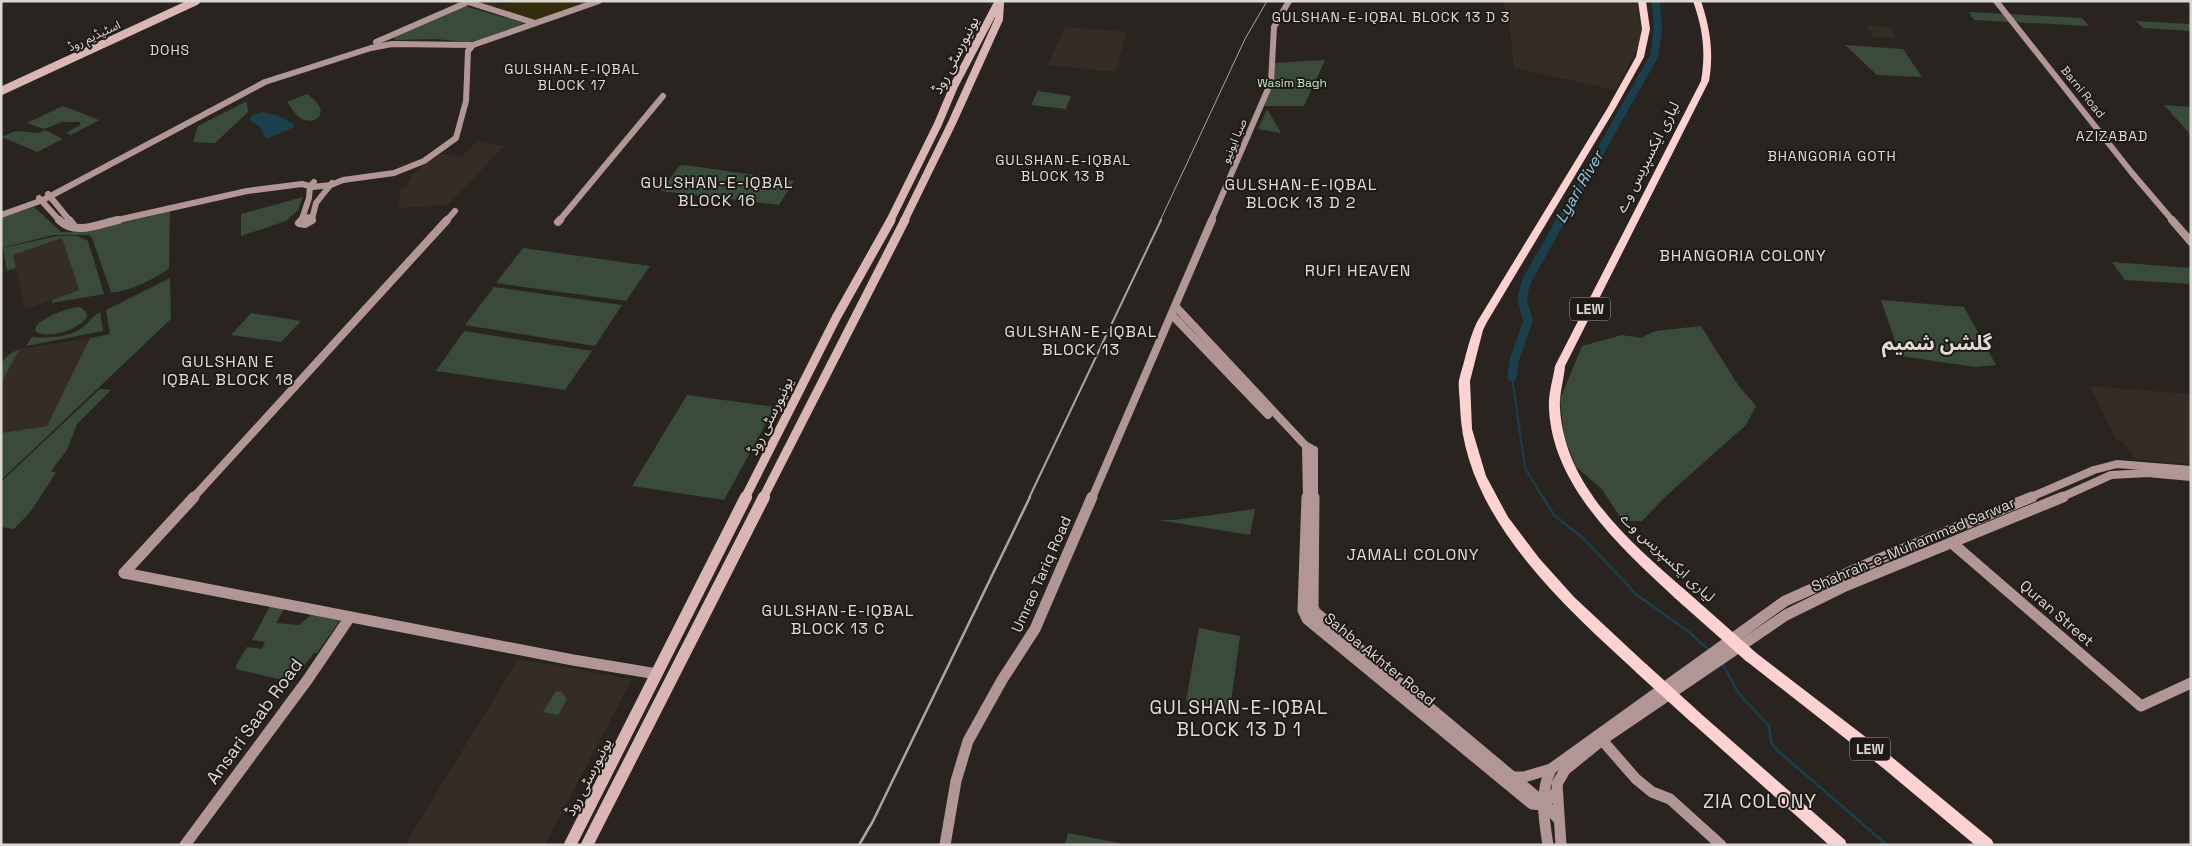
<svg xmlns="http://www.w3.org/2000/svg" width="2192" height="846" font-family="'Space Grotesk','Noto Sans Arabic',sans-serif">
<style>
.built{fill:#352c24}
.green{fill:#3b4b3a}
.sand{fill:#342c0b}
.water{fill:#1b404d}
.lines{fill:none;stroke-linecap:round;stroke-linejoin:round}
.stream-far1{stroke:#1b404d;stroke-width:2}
.stream{stroke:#1b404d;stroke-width:2.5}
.river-far1{stroke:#1b404d;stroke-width:8}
.river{stroke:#1b404d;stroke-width:9}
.secondary-far2{stroke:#b19695;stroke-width:6}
.secondary-far1{stroke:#b19695;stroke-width:8}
.secondary{stroke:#b19695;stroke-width:11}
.primary-far2{stroke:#d9b6b4;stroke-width:8}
.primary-far1{stroke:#d9b6b4;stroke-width:9}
.primary{stroke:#d9b6b4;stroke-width:12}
.highway{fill:#fdd2d0;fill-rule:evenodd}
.rail-far2{stroke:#a9a5a2;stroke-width:1}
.rail-far1{stroke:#a9a5a2;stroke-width:2}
.rail{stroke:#a9a5a2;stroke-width:2.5}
.highway-bridge{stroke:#fdd2d0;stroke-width:13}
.labels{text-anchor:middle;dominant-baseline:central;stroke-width:4;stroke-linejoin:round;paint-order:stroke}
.far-street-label{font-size:12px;fill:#dbd8d5;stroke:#1f1a16}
.far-park-label{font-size:12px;fill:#beeabc;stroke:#1f1a16}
.far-neighbourhood-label{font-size:14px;letter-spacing:1px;fill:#e2dcd6;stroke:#1f1a16}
.shield{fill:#1f1a16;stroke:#a39f9c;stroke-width:1}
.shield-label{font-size:14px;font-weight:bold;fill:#dbd8d5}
.street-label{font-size:15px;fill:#dbd8d5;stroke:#1f1a16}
.neighbourhood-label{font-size:16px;letter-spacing:1px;fill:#e2dcd6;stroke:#1f1a16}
.water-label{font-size:16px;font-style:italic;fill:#89cce7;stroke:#1f1a16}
.near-street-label{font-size:18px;fill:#dbd8d5;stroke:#1f1a16}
.near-neighbourhood-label{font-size:19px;letter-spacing:1px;fill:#e2dcd6;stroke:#1f1a16}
.district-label{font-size:20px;font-weight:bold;fill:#e2dcd6;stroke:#1f1a16}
</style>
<rect width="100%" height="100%" fill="#29241f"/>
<g class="built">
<path d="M1503 1H1637L1641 31 1638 48 1615 90 1514 68 1509 21Z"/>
<path d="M1867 25 1890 27 1897 38 1873 37Z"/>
<path d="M1065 27 1127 32 1115 72 1048 65Z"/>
<path d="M477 142 504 146 448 205 398 208 401 188 407 187 412 174 420 170 418 168 443 154 461 157Z"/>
<path d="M62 238 79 290 25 309 13 255Z"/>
<path d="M90 338 47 426 1 433V383L20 349Z"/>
<path d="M2090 386 2191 394V464L2135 459 2123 442 2116 440Z"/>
<path d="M518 659 632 679 545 845H405Z"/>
</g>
<g class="green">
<path d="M464 6 524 23 480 40 468 42 435 39 396 40 392 37Z"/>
<path d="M1969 12 2082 18 2089 26 1974 20Z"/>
<path d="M2136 21 2191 24V31L2143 28Z"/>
<path d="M1845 45 1903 49 1922 77 1877 75Z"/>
<path d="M1325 60 1304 106H1261L1273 63Z"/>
<path d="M1038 91 1071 96 1066 109 1031 105Z"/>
<path d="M307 94C311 97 316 101 319 106 326 118 310 125 300 118 295 114 291 107 287 102Z"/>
<path d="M245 102 247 103 248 112 215 143 193 142 198 126Z"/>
<path d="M2164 105 2191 107V135Z"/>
<path d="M63 106 99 120 71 135 66 133 80 125V122H62L44 129 27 123Z"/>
<path d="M1267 109 1281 133 1258 129Z"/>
<path d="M45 130 63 139 37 152 2 137 15 131 38 133Z"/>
<path d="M680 165 692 166 794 181 779 205 661 191Z"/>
<path d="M303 197 298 210 286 221 241 236V214Z"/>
<path d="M34 207 61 232H80L170 209 169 268C157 278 127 293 111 292L92 238 89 235H53L1 248V217Z"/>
<path d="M57 236H77L88 241 104 294 52 303V300L79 290 62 238 13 255 16 268 7 271 3 248Z"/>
<path d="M523 248 650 266 626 301 496 283Z"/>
<path d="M2112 262 2191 268V284L2125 280Z"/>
<path d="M170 278 171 319 1 480V433L47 426 90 338 110 334 106 310Z"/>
<path d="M494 287 622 305 595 346 465 325Z"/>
<path d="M1881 300 1964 307 1996 365 1976 367 1900 356Z"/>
<path d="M80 307 86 312 87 317C78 330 47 340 35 331L36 326C46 316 66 308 80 307Z"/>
<path d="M100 312 103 331 26 346 32 337C48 338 69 338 82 328 89 323 92 316 100 312Z"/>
<path d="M251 313 301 321 281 342 231 335Z"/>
<path d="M1701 326 1738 385 1756 406 1746 425 1666 496 1642 521H1623L1601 488 1576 467 1564 436 1560 399 1582 346 1622 335 1641 338 1655 331Z"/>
<path d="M464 331 592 351 565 390 436 371Z"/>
<path d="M20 349 1 383C1 363 0 357 20 349Z"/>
<path d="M100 389 111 390 77 424 67 450 51 471 56 473 31 511 14 529 1 527V482Z"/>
<path d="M687 395 775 407 724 500 632 486Z"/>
<path d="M1255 509 1250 535 1158 520H1175Z"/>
<path d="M270 606 284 609 276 623 299 625 311 615 340 620 317 653H314L291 682 236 669V665L247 647 262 649 265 642 252 640Z"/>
<path d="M1199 628 1240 636 1230 709 1186 701Z"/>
<path d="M556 691 562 692 567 699 558 715 543 712Z"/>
<path d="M1068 833 1129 845H1065Z"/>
</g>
<path class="sand" d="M469 1 500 5 532 1H575L577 6 536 21Z"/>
<path class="water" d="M262 112 276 115 294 124V127L269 138 265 137 260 127 250 120 251 116Z"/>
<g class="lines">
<path class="stream-far1" d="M1512 377 1525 468 1543 498"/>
<g class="stream">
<path d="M1543 497 1554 515 1584 539 1637 595 1689 632 1710 651"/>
<path d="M1722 663 1739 694 1769 726 1771 742 1778 751 1887 845"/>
</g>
<path class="river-far1" d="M1561 221 1654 56 1658 29 1656 1"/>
<path class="river" d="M1512 377 1514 361 1528 321 1522 299 1526 282 1561 220"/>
<g class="secondary-far2">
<path d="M465 1 535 23"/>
<path d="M1996 1 2132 173 2173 221"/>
<path d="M376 42 468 2"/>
<path d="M48 194 70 221"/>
<path d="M39 198 60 221"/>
<path d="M1 215 43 200 265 82 371 48 392 44 473 45 599 1"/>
<path d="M302 219 309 198 310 186 314 182"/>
<path d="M312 219 316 203 332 183"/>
<path d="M113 221 247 191 302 184 313 187 331 185 343 180 394 173 424 161 456 138 466 101 468 51 473 45"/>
<path d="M301 221 309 217 312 219 311 221"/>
<path d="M446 221 455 211"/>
<path d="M559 221 663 96"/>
<path d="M1211 221 1271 82 1274 27 1289 1"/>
</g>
<g class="secondary-far1">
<path d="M59 220C75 236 99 224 118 220"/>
<path d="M69 220 73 225"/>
<path d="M302 220 299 223 305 224 312 220"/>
<path d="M2172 220 2191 242"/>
<path d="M558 222 560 220"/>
<path d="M1176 307 1305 445 1312 449"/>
<path d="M1172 315 1268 415"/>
<path d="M1306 449 1307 498"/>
<path d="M193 498 447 220"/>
<path d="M1092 498 1212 220"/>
<path d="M1314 498V450"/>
<path d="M2029 498 2094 470 2117 464 2191 470"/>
<path d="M2060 498 2111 475 2147 473 2191 477"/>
</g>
<g class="secondary">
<path d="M1307 497 1303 610 1307 619 1532 804 1543 805 1556 792"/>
<path d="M1314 497 1313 607 1315 612 1545 804 1558 819"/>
<path d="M1952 543 2141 706 2191 683"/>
<path d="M124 573 573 660 657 674"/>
<path d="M124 573 194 497"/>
<path d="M1602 740 1636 779 1652 792 1670 799 1721 845"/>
<path d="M1512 777H1524L1551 769"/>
<path d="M185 845 308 679 350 617"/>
<path d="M945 845 956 781 968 741 1002 680 1035 629 1092 497"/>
<path d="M1548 845C1544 819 1539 794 1551 769L1785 601 1879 559 2032 497"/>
<path d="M1561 845 1557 784 1565 770 1602 740 1786 615 1843 587 2063 497"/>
</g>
<g class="primary-far2">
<path d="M1 91 196 1"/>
<path d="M890 221 938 124 954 86 999 1"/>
<path d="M904 221 952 123 999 19 1000 4"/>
</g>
<g class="primary-far1">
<path d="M745 498 836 318 891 220"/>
<path d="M763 498 905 220"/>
</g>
<g class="primary">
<path d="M570 845 746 497"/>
<path d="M587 845 764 497"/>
</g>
<g class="highway">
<path d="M1638 1H1646L1650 29 1644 57 1615 109 1487 322 1483 330 1470 381 1472 429 1486 476 1508 517 1539 558 1574 597 1647 665 1649 669 1647 673 1642 675 1637 673C1562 604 1463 516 1460 406 1460 398 1458 388 1459 380 1461 371 1464 363 1466 354 1469 343 1472 332 1477 322L1607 109 1636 57 1642 29Z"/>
<path d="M1693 1H1701C1710 28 1714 52 1709 81L1565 366C1564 380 1559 394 1560 408 1564 486 1631 543 1685 590L1686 594 1685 598 1680 599 1675 598C1622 549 1552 486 1549 408 1548 394 1553 380 1555 366L1701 81C1706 52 1703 29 1693 1Z"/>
<path d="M1750 650 1755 652 1893 758 1992 840 1994 845H1975L1883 768 1745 660 1743 656 1745 652Z"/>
<path d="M1695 711 1700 713 1845 840 1847 845H1829L1690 721 1688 717 1690 713Z"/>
</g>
<path class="rail-far2" d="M1160 221 1245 39 1267 1"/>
<path class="rail-far1" d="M1029 498 1161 220"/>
<path class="rail" d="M859 845 873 821 1030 497"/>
<g class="highway-bridge">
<path d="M1680 594 1750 656"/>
<path d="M1642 669 1695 717"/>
</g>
</g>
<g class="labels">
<g class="far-street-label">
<text transform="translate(94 36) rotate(-25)">اسٹیڈیم روڈ</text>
<text transform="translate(2083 92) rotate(51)">Barni Road</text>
<text transform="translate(1234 141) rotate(-67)">صبا ایونیو</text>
</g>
<g class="far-park-label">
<text x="1292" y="83">Wasim Bagh</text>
</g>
<g class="far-neighbourhood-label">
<text x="1391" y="17">GULSHAN-E-IQBAL BLOCK 13 D 3</text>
<text x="170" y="50">DOHS</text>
<text x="572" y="69">GULSHAN-E-IQBAL<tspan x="572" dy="16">BLOCK 17</tspan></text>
<text x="2112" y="136">AZIZABAD</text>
<text x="1832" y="156">BHANGORIA GOTH</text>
<text x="1063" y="160">GULSHAN-E-IQBAL<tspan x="1063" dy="16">BLOCK 13 B</tspan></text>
</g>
<g class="shield">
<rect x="1570" y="297.5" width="40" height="23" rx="4"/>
<rect x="1850" y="737.5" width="40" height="23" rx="4"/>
</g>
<g class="shield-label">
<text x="1590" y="309">LEW</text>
<text x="1870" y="749">LEW</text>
</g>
<g class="street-label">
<text transform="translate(955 55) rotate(-63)">یونیورسٹی روڈ</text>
<text transform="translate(1647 157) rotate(-63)">لیاری ایکسپریس وے</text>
<text transform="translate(770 416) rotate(-64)">یونیورسٹی روڈ</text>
<text transform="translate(1913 544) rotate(-23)">Shahrah-e-Muhammad Sarwar</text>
<text transform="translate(1668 557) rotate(43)">لیاری ایکسپریس وے</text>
<text transform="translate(1041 574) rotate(-66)">Umrao Tariq Road</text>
<text transform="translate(2057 613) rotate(41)">Quran Street</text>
<text transform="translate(1380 659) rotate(39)">Sahba Akhter Road</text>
<text transform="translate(588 777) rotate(-63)">یونیورسٹی روڈ</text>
</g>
<g class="neighbourhood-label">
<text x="717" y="182">GULSHAN-E-IQBAL<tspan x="717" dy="18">BLOCK 16</tspan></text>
<text x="1301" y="184">GULSHAN-E-IQBAL<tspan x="1301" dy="18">BLOCK 13 D 2</tspan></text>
<text x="1743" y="255">BHANGORIA COLONY</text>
<text x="1358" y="270">RUFI HEAVEN</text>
<text x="1081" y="331">GULSHAN-E-IQBAL<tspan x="1081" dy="18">BLOCK 13</tspan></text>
<text x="228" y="361">GULSHAN E<tspan x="228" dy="18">IQBAL BLOCK 18</tspan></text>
<text x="1413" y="554">JAMALI COLONY</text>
<text x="838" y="610">GULSHAN-E-IQBAL<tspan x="838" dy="18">BLOCK 13 C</tspan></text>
</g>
<g class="water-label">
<text transform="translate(1579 187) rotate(-60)">Lyari River</text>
</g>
<g class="near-street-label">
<text transform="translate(254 721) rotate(-54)">Ansari Saab Road</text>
</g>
<g class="near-neighbourhood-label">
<text x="1239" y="707">GULSHAN-E-IQBAL<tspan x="1239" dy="22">BLOCK 13 D 1</tspan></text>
<text x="1760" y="801">ZIA COLONY</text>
</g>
<g class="district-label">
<text x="1937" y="343">گلشن شمیم</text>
</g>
</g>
<rect width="2192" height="846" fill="none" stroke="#dbd8d5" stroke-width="5"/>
</svg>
